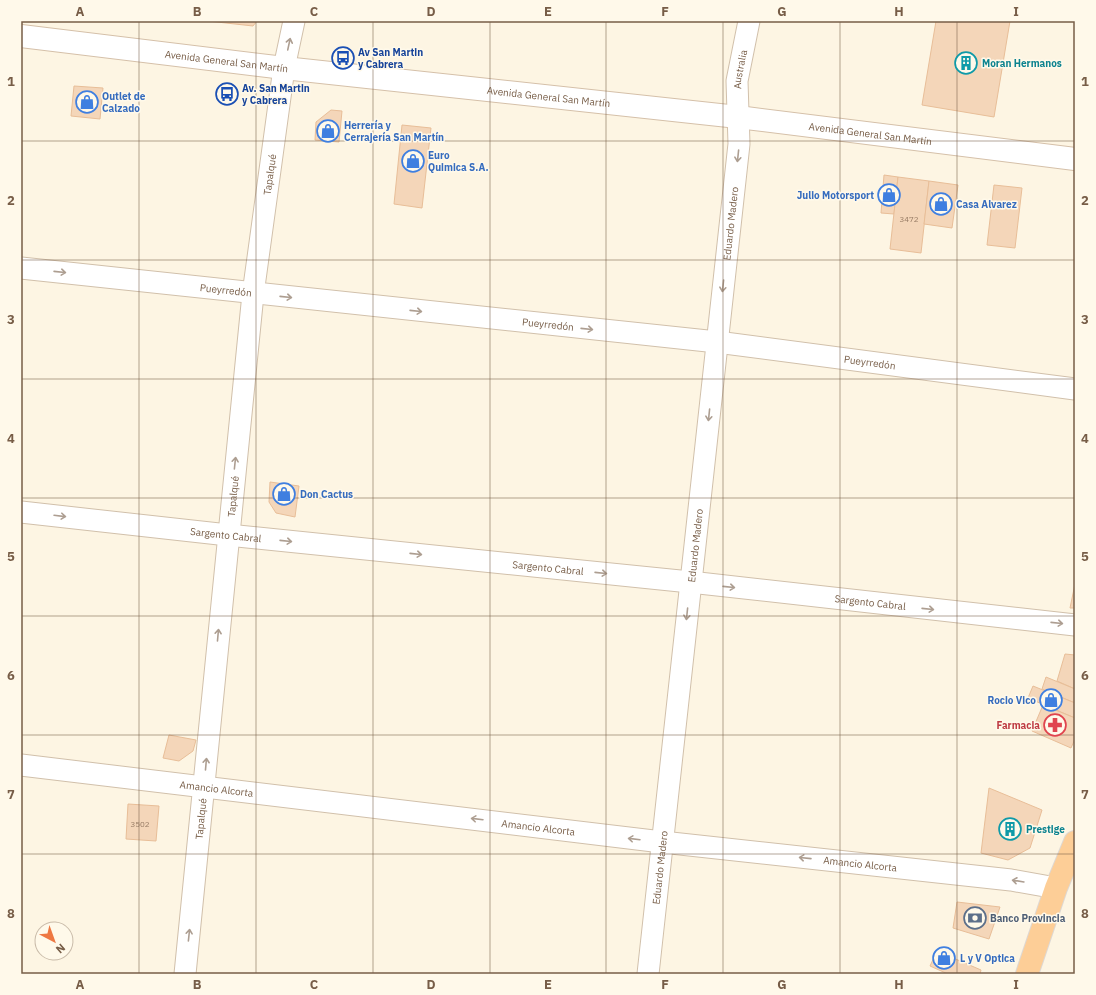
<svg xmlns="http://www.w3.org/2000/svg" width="1096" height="995" font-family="'IBM Plex Sans',sans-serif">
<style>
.building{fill:#f4d6b9;stroke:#e8be98}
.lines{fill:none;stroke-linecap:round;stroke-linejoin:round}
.minor-casing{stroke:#d1c0ab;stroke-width:23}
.secondary-casing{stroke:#d5c0a9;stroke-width:24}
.trunk-casing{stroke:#ded8d3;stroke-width:24}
.minor{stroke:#fff;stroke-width:21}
.secondary{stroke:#fff;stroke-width:22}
.trunk{stroke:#fdce97;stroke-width:22}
.oneway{stroke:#ad9e91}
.grid{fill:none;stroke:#775d47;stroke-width:1;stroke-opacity:0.55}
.labels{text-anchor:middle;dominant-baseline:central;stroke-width:3;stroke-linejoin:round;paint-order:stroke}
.number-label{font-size:8px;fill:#967b64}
.transit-label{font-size:10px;font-weight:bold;fill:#164399;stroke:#fff9ea;text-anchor:start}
.street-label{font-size:10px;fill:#775d47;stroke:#fff9ea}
.culture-label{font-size:10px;font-weight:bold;fill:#0d838f;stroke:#fff9ea;text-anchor:start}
.shop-label{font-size:10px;font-weight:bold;fill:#366cbe;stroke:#fff9ea;text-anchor:start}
.health-label{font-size:10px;font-weight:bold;fill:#be3a42;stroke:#fff9ea;text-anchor:end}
.service-label{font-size:10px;font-weight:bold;fill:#4e5e75;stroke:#fff9ea;text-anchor:start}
.neatline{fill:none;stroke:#775d47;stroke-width:1.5}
.grid-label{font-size:13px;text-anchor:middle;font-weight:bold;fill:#775d47}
</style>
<rect width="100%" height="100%" fill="#fdf5e3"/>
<g class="building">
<path d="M208 21H257L253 26Z"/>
<path d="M936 21H1010L994 117 922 105Z"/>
<path d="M74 86 103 88 100 119 71 116Z"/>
<path d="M331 110 342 111 339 142 315 140 316 122Z"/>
<path d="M402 125 431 128 422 208 394 204Z"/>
<path d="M884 175 898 177 894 214 881 213Z"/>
<path d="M898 177 929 181 921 253 890 249Z"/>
<path d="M929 181 958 185 952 228 924 224Z"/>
<path d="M994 185 1022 188 1015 248 987 245Z"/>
<path d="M270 482 299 486 295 517 276 513 269 502Z"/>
<path d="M1075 584V608H1070Z"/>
<path d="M1065 654 1075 655V689L1057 681Z"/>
<path d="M1046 677 1075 689V703L1042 689Z"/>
<path d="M1033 686 1075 703V718L1028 698Z"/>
<path d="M1043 705 1075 718V739L1071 748 1032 731Z"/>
<path d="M169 735 196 740 193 751 179 761 163 758Z"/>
<path d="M989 788 1042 810 1030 848 1008 860 981 853Z"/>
<path d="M128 804 159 806 156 841 126 839Z"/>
<path d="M957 902 1000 907 989 939 953 928Z"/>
<path d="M937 951 981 970 980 974H948L930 966Z"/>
</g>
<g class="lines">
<g class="minor-casing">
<g id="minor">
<path id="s1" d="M21 268 717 342 1075 389"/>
<path id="s2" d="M21 512 228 535 690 582 1075 625"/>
<path id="s3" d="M21 765 662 842 1011 880 1056 888"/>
<path id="s4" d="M185 974 253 294 284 68 294 21"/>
<path id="s5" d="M648 974 739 144 737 81 749 21"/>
</g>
</g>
<g class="secondary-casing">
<g id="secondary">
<path id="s6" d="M21 36 284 68 738 117 1075 159"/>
</g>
</g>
<g class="trunk-casing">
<path id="trunk" d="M1027 974 1056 888 1075 842"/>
</g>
<use href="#minor" class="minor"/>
<use href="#secondary" class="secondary"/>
<use href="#trunk" class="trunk"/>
</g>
<defs><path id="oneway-shaft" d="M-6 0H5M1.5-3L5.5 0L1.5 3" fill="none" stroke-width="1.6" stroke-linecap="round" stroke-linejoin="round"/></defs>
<g class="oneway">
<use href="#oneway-shaft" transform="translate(289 44) rotate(-78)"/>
<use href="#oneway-shaft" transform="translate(738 156) rotate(96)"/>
<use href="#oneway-shaft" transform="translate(60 272) rotate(6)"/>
<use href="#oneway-shaft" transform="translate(723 286) rotate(96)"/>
<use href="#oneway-shaft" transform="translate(286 297) rotate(6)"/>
<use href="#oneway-shaft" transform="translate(416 311) rotate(6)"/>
<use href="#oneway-shaft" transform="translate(587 329) rotate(6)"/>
<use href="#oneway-shaft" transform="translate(709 415) rotate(96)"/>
<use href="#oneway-shaft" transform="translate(235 463) rotate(-84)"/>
<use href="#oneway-shaft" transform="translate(60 516) rotate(7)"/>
<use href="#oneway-shaft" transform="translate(286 541) rotate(6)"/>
<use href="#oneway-shaft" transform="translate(416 554) rotate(6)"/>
<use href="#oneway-shaft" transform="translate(601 573) rotate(6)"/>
<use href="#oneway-shaft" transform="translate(729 587) rotate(6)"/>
<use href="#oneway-shaft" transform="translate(928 609) rotate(6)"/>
<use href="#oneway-shaft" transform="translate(687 614) rotate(96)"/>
<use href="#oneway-shaft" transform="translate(1057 623) rotate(6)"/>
<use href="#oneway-shaft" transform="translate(218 635) rotate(-85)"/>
<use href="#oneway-shaft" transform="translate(206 764) rotate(-85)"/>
<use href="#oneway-shaft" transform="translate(477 819) rotate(-173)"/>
<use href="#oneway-shaft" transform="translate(634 839) rotate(-173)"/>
<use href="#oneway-shaft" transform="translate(805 858) rotate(-174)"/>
<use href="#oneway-shaft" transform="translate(1018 881) rotate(-171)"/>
<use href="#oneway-shaft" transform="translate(189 935) rotate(-84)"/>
</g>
<path class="grid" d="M139 21V974M256 21V974M373 21V974M490 21V974M606 21V974M723 21V974M840 21V974M957 21V974M21 141H1075M21 260H1075M21 379H1075M21 498H1075M21 616H1075M21 735H1075M21 854H1075"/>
<defs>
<g id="bus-ring" transform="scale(1.15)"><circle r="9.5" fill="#fff9ea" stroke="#1a4fb4" stroke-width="1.5"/><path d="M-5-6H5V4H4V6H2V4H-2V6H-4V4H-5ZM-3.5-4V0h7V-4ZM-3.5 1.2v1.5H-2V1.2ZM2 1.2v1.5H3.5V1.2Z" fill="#1a4fb4"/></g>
<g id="building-ring" transform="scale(1.15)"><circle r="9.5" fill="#fff9ea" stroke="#0f9aa8" stroke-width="1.5"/><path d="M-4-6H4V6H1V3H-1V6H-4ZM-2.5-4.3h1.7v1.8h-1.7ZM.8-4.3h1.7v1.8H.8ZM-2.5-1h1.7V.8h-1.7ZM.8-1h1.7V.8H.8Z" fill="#0f9aa8"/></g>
<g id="shop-ring" transform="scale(1.15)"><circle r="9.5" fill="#fff9ea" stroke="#3f7fe0" stroke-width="1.5"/><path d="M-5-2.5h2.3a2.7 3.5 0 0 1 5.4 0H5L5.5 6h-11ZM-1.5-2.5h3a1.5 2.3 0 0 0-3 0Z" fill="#3f7fe0"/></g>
<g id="pharmacy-ring" transform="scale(1.15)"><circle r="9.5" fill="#fff9ea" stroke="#e0444e" stroke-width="1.5"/><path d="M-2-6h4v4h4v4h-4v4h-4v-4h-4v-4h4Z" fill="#e0444e"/></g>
<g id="bank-ring" transform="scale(1.15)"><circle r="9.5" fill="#fff9ea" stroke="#5c6f8a" stroke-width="1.5"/><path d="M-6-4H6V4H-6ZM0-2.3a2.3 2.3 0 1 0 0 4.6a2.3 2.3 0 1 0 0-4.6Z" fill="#5c6f8a"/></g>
</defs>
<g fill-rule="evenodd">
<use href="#bus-ring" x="343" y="58"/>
<use href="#building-ring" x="966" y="63"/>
<use href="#bus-ring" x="227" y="94"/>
<use href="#shop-ring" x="87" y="102"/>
<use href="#shop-ring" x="328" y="131"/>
<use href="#shop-ring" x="413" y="161"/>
<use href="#shop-ring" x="889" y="195"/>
<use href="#shop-ring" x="941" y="204"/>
<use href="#shop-ring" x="284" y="494"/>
<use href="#shop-ring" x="1051" y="700"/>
<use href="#pharmacy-ring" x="1055" y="725"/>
<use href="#building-ring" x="1010" y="829"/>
<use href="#bank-ring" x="975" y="918"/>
<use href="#shop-ring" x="944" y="958"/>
</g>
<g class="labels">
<g class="number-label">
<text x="909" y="219">3472</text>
<text x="140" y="824">3502</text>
</g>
<g class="transit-label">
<text x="358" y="52">Av San Martin<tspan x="358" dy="12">y Cabrera</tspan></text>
<text x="242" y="88">Av. San Martin<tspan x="242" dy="12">y Cabrera</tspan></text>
</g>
<g class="street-label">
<text stroke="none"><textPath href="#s6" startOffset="207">Avenida General San Martín</textPath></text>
<text stroke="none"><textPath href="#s5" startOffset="910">Australia</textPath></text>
<text stroke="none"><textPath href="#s6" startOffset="531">Avenida General San Martín</textPath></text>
<text stroke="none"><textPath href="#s6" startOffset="855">Avenida General San Martín</textPath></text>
<text stroke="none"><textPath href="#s4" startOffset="804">Tapalqué</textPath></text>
<text stroke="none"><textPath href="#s5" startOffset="755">Eduardo Madero</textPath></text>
<text stroke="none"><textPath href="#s1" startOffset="206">Pueyrredón</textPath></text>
<text stroke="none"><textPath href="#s1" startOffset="530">Pueyrredón</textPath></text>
<text stroke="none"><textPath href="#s1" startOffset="854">Pueyrredón</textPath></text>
<text stroke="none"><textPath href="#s4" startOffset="480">Tapalqué</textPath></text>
<text stroke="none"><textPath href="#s2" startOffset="206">Sargento Cabral</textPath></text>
<text stroke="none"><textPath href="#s5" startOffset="431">Eduardo Madero</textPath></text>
<text stroke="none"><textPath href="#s2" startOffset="530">Sargento Cabral</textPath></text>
<text stroke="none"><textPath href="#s2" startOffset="854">Sargento Cabral</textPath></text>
<text stroke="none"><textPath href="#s3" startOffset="197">Amancio Alcorta</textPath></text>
<text stroke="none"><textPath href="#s4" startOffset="156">Tapalqué</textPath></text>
<text stroke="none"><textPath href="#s3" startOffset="521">Amancio Alcorta</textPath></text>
<text stroke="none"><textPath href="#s3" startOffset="845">Amancio Alcorta</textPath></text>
<text stroke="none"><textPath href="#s5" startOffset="107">Eduardo Madero</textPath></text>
</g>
<g class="culture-label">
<text x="982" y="63">Moran Hermanos</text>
<text x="1026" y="829">Prestige</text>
</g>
<g class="shop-label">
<text x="102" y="96">Outlet de<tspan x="102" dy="12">Calzado</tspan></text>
<text x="344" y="125">Herrería y<tspan x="344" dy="12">Cerrajería San Martín</tspan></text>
<text x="428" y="155">Euro<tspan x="428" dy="12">Quimica S.A.</tspan></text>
<text x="874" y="195" text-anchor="end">Julio Motorsport</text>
<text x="956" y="204">Casa Alvarez</text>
<text x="300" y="494">Don Cactus</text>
<text x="1036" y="700" text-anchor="end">Rocio Vico</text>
<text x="960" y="958">L y V Optica</text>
</g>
<g class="health-label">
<text x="1040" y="725">Farmacia</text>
</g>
<g class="service-label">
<text x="990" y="918">Banco Provincia</text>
</g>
</g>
<rect width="1096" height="995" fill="none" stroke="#fff9ea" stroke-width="44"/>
<g transform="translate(54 941) rotate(139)"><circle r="19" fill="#fff9ea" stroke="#c9bba9"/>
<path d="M0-3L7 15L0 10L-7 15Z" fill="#ee7842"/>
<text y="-6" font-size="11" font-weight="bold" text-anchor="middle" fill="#775d47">N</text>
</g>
<rect x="22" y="22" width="1052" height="951" class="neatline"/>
<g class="grid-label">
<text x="80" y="16">A</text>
<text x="197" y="16">B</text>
<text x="314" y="16">C</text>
<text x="431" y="16">D</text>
<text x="548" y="16">E</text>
<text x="665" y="16">F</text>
<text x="782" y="16">G</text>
<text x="899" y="16">H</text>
<text x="1016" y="16">I</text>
<text x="11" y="86">1</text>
<text x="1085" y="86">1</text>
<text x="11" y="205">2</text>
<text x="1085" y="205">2</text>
<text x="11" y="324">3</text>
<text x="1085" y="324">3</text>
<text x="11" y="443">4</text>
<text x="1085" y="443">4</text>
<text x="11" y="561">5</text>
<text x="1085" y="561">5</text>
<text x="11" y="680">6</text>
<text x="1085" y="680">6</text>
<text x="11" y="799">7</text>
<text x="1085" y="799">7</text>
<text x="11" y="918">8</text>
<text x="1085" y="918">8</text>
<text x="80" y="989">A</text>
<text x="197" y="989">B</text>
<text x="314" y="989">C</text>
<text x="431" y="989">D</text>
<text x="548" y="989">E</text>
<text x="665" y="989">F</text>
<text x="782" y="989">G</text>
<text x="899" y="989">H</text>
<text x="1016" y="989">I</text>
</g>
</svg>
